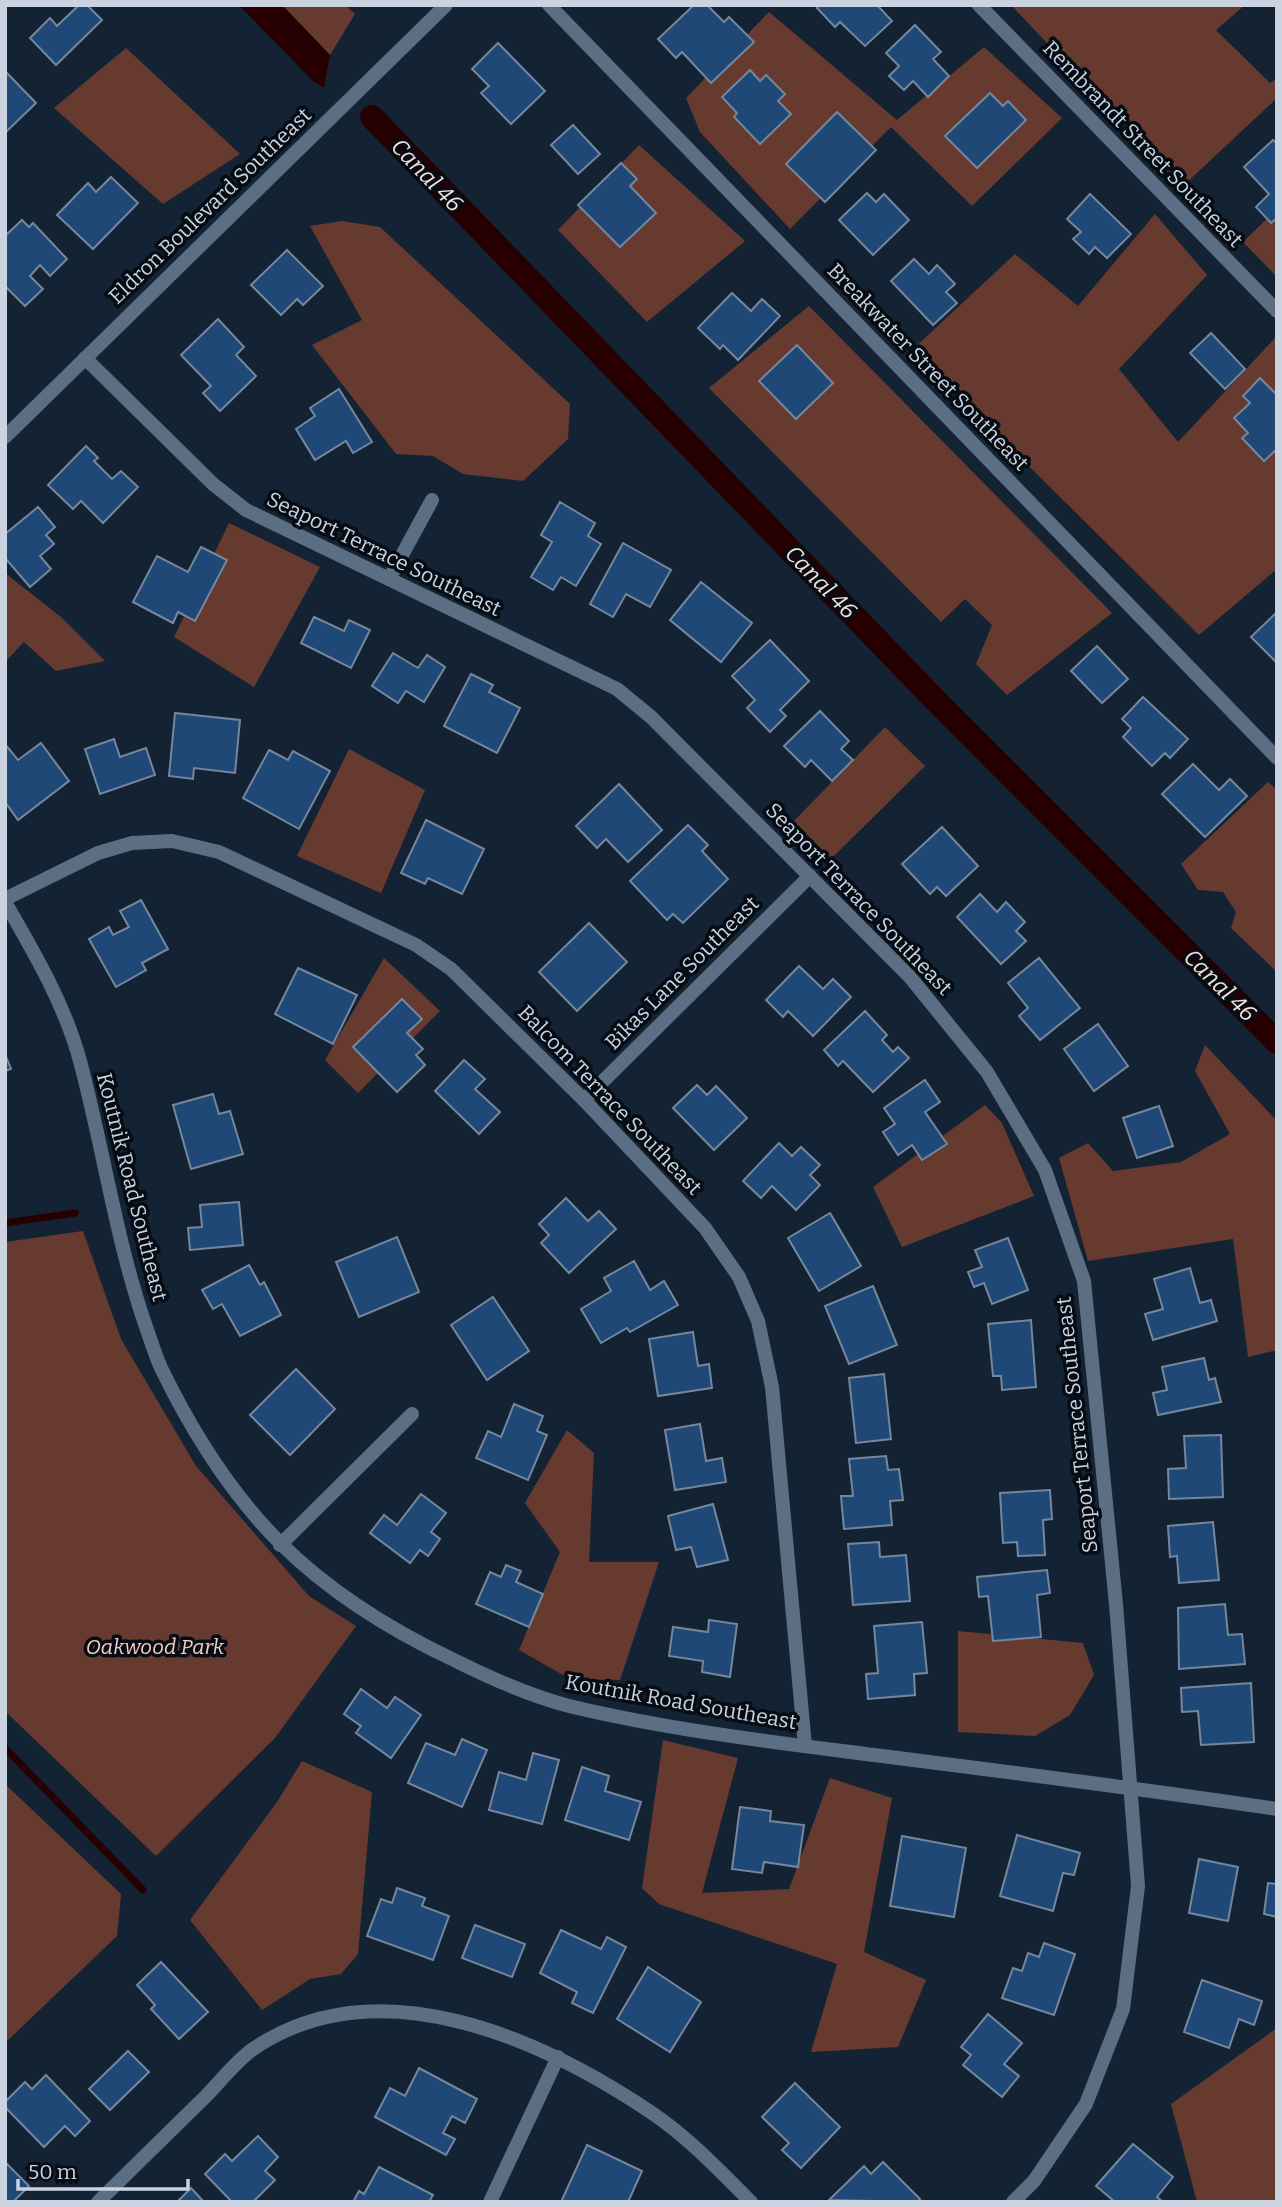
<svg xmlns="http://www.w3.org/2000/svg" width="1282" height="2207" font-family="Bitter,serif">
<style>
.green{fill:#663a2f}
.water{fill:#260000}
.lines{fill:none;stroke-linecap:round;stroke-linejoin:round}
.stream{stroke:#260000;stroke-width:7}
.canal{stroke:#260000;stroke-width:24}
.building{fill:#1f4876;stroke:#75879d;stroke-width:2}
.minor{stroke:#5c6e83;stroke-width:14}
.tertiary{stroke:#5c6e83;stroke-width:14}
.labels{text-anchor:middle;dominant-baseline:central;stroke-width:7;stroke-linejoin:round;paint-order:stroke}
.street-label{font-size:21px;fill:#cad3df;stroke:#060c13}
.park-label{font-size:21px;font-style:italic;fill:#f3cbc1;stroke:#060c13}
.water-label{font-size:23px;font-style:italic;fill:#f4dfda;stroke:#060c13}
</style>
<rect width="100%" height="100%" fill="#142334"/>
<g class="green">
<path d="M282 5H345L355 14 330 55Z"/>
<path d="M1011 5H1245L1216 30 1270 83 1277 78V101L1275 100 1183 186Z"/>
<path d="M769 12 897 120 984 47 1062 118 972 206 891 127 790 229 700 132 686 98Z"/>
<path d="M126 48 240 154 163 204 54 108Z"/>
<path d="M639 145 745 241 647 322 558 230Z"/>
<path d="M1277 209V277L1243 242Z"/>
<path d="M1155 214 1207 275 1119 369 1178 442 1275 338 1277 341V569L1199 635 912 350 1015 254 1078 306Z"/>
<path d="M342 221 380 227 570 404 568 439 523 481 463 474 433 456 396 454 312 345 362 320 310 226Z"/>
<path d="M809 306 1112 613 1007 695 976 664 992 625 965 599 941 622 709 388Z"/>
<path d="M229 523 320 567 254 687 174 637Z"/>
<path d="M5 573 61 617 105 661 56 671 24 642 5 662Z"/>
<path d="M885 727 925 766 831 859 794 821Z"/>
<path d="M349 749 425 790 381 893 297 856Z"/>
<path d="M1268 782 1277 790V972L1231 928 1236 912 1223 892 1198 890 1181 864Z"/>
<path d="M384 958 440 1011 358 1093 325 1060Z"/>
<path d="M1205 1045 1277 1121V1350L1248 1357 1233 1239 1088 1261 1059 1158 1088 1143 1113 1171 1181 1162 1230 1134 1195 1071Z"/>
<path d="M985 1105 1002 1123 1034 1196 902 1247 873 1187Z"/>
<path d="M83 1231 121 1339 196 1466 309 1596 356 1626 275 1738 156 1856 5 1711V1242Z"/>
<path d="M567 1430 594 1453 589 1562H659L620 1680 570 1679 519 1650 560 1552 525 1503Z"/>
<path d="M958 1631 1083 1643 1094 1675 1070 1715 1035 1736 958 1732Z"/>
<path d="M663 1740 738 1758 702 1893 789 1889 830 1778 892 1798 864 1952 926 1980 898 2047 811 2052 837 1964 659 1904 642 1888Z"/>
<path d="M302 1761 372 1792 358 1954 341 1974 310 1979 262 2010 190 1920 277 1802Z"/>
<path d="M5 1784 121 1894 117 1936 5 2043Z"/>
<path d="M1277 2028V2202H1197L1171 2104Z"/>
</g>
<path class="water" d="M239 5H282L330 55 324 88 313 81Z"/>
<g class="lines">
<g class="stream">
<path d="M5 1223 75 1213"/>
<path d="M5 1748 143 1890"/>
</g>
<path class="canal" d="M372 117 941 706 1277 1042"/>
</g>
<g class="building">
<path d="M79 5H87L102 20 56 65 30 38 50 18 57 26Z"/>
<path d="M694 5H707L724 22 729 17 754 42 711 83 682 52 676 58 658 39Z"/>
<path d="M820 5H877L892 21 865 46 840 22 835 27 817 8Z"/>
<path d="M915 25 941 52 933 59 949 76 928 97 913 81 904 90 889 76 899 66 886 53Z"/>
<path d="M498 43 545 91 511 124 481 93 489 86 472 69Z"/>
<path d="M750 70 760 81 766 75 785 94 778 101 791 114 760 144 734 117 737 113 722 97Z"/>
<path d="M5 71 36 103 5 133Z"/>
<path d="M990 93 1003 106 1008 101 1026 120 977 168 945 136Z"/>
<path d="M837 112 876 150 825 202 786 164Z"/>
<path d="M573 125 600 154 578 174 551 145Z"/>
<path d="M1273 140 1277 144V218L1271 223 1256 207 1269 194 1244 167Z"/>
<path d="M621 163 637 179 630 186 656 213 620 247 578 205Z"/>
<path d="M111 177 138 203 93 249 57 215 88 183 96 192Z"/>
<path d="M867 193 876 202 884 194 909 220 873 255 839 220Z"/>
<path d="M1090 194 1131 234 1107 258 1095 247 1089 254 1073 239 1081 232 1067 219Z"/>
<path d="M22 220 29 227 33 223 67 259 50 276 40 265 30 276 43 289 25 306 5 286V236Z"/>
<path d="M287 250 323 286 303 305 297 299 281 315 251 285Z"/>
<path d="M914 259 929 274 937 265 955 284 946 292 957 303 933 325 891 281Z"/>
<path d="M732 293 751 311 762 299 780 316 738 360 723 345 720 349 698 328Z"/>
<path d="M218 319 244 347 236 355 256 376 220 411 203 393 211 386 181 355Z"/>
<path d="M1211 333 1245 369 1225 389 1190 353Z"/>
<path d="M797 345 833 383 796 419 759 381Z"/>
<path d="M1260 378 1277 395V449L1264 461 1242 438 1248 433 1234 418 1250 403 1243 396Z"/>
<path d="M339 389 372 442 353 453 346 441 315 460 296 429 315 416 310 408Z"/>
<path d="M86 446 98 458 94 461 112 479 121 471 138 487 103 523 81 501 73 509 48 485Z"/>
<path d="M560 502 595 523 588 536 601 544 576 586 561 577 553 590 531 577 552 542 541 535Z"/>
<path d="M38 507 55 527 46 535 54 544 40 556 51 569 30 587 5 558V534Z"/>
<path d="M623 543 671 570 650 607 626 594 613 617 590 604Z"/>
<path d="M201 547 227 560 195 621 178 612 173 623 133 602 157 556 188 572Z"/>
<path d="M701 582 752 623 721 662 670 620Z"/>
<path d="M1277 612V663L1251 637Z"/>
<path d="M314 617 344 631 349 620 370 630 351 668 301 643Z"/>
<path d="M770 640 809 681 780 710 786 716 770 732 747 708 755 700 732 676Z"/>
<path d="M1097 646 1128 679 1102 703 1071 671Z"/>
<path d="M393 653 418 668 427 655 445 667 424 702 406 691 398 703 372 686Z"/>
<path d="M471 674 493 685 489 692 520 708 497 753 444 726Z"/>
<path d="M1143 697 1188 739 1170 758 1165 753 1152 766 1123 737 1131 728 1122 719Z"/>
<path d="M820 711 849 741 841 749 853 760 832 781 811 760 805 767 784 746Z"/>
<path d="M175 713 240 720 235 773 194 768 193 779 169 776Z"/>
<path d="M114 739 120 757 146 748 155 775 100 794 85 749Z"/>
<path d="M41 743 69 781 18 820 5 802V744L18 760Z"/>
<path d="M269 750 288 760 293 751 330 771 299 829 243 798Z"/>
<path d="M1193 764 1219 790 1230 779 1247 796 1205 837 1162 794Z"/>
<path d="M619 784 662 830 628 862 606 839 597 848 576 826Z"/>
<path d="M426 820 484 849 462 894 428 878 425 884 401 873Z"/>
<path d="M688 825 708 845 702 851 728 879 683 923 673 914 667 920 630 881Z"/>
<path d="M942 827 978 866 946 896 937 887 930 894 902 864Z"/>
<path d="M980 894 997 912 1006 902 1025 922 1016 931 1026 941 1001 964 957 917Z"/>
<path d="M141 900 168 949 142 963 146 970 116 987 89 939 109 927 113 935 129 927 120 911Z"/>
<path d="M589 923 627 962 577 1011 539 972Z"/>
<path d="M1039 958 1080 1008 1040 1040 1019 1016 1028 1008 1008 983Z"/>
<path d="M799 966 823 989 833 979 851 997 813 1036 788 1011 783 1017 766 1000Z"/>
<path d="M298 968 357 995 333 1044 275 1014Z"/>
<path d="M402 999 422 1019 407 1033 423 1049 416 1055 425 1065 397 1092 353 1047Z"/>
<path d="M865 1011 887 1035 882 1040 893 1052 898 1047 909 1058 873 1092 843 1061 838 1066 824 1050Z"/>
<path d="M1098 1024 1128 1066 1094 1091 1064 1049Z"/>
<path d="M5 1054 11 1069 5 1071Z"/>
<path d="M464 1060 485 1079 475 1089 500 1112 479 1134 435 1091Z"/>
<path d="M925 1080 940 1102 925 1112 947 1144 922 1160 912 1145 898 1155 883 1132 895 1124 884 1108Z"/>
<path d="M697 1085 707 1095 716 1086 747 1118 714 1150 673 1108Z"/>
<path d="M213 1094 219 1114 230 1111 243 1154 191 1169 173 1105Z"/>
<path d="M1159 1106 1173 1146 1137 1158 1123 1118Z"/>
<path d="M779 1143 792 1156 801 1147 820 1165 810 1175 820 1185 796 1210 772 1186 761 1198 743 1181Z"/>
<path d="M566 1198 588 1221 599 1211 616 1229 569 1273 541 1243 549 1235 539 1224Z"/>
<path d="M239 1202 243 1245 190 1250 188 1228 202 1227 200 1205Z"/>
<path d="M830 1213 861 1266 819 1291 788 1238Z"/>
<path d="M397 1237 419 1292 359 1317 336 1262Z"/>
<path d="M1008 1238 1028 1290 992 1304 984 1283 974 1287 968 1272 982 1267 975 1250Z"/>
<path d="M634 1261 650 1290 664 1281 678 1305 630 1332 627 1328 601 1343 581 1309 611 1291 604 1278Z"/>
<path d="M249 1265 260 1285 264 1282 281 1315 240 1336 222 1304 213 1309 202 1290Z"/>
<path d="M1190 1268 1200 1303 1211 1300 1217 1321 1153 1340 1145 1314 1163 1309 1154 1279Z"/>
<path d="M873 1286 897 1345 849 1364 825 1306Z"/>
<path d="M493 1297 529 1351 487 1380 451 1325Z"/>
<path d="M1031 1320 1036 1387 1002 1390 1001 1376H993L988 1324Z"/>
<path d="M693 1332 698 1366 709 1364 712 1388 658 1396 649 1339Z"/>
<path d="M1204 1358 1209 1380 1215 1378 1221 1402 1158 1415 1153 1393 1167 1390 1162 1367Z"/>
<path d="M296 1369 335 1409 290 1455 250 1415Z"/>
<path d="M884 1374 891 1439 856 1443 849 1378Z"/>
<path d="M514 1404 543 1416 537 1431 547 1435 528 1480 476 1458 488 1431 501 1437Z"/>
<path d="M700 1424 706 1461 722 1458 726 1482 675 1490 665 1430Z"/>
<path d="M1221 1435 1223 1497 1169 1499 1168 1469 1186 1468 1184 1436Z"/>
<path d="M886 1456 888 1470 899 1469 903 1500 890 1501 892 1525 844 1529 841 1496H853L849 1459Z"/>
<path d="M1050 1490 1052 1519 1043 1520 1045 1555 1018 1556 1017 1542 1003 1543 1000 1493Z"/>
<path d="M421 1494 446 1513 431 1532 440 1539 428 1556 420 1550 410 1563 370 1533 384 1515 397 1525Z"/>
<path d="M713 1504 728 1560 697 1567 691 1547 676 1550 668 1516Z"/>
<path d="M1213 1522 1219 1580 1179 1583 1177 1556 1170 1557 1168 1526Z"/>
<path d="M879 1542 880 1557 906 1555 910 1601 853 1605 848 1544Z"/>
<path d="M506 1565 521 1571 516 1582 543 1594 529 1627 476 1604 490 1572 501 1577Z"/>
<path d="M1047 1570 1050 1593 1037 1595 1041 1637 993 1641 988 1596 979 1597 977 1577Z"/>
<path d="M1225 1604 1228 1635 1242 1634 1245 1664 1179 1669 1178 1608Z"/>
<path d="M709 1620 737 1624 730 1677 702 1672 703 1661 669 1656 673 1627 708 1632Z"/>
<path d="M922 1622 927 1673 914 1674 915 1695 868 1699 866 1674 878 1673 874 1626Z"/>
<path d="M1251 1683 1254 1742 1201 1745 1198 1711 1182 1712 1181 1688Z"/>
<path d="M361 1689 387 1708 395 1697 421 1715 391 1758 356 1733 361 1726 344 1714Z"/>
<path d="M462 1739 487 1750 462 1807 408 1783 426 1743 455 1755Z"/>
<path d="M533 1753 559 1760 542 1824 489 1810 499 1772 526 1780Z"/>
<path d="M582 1767 609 1776 605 1791 641 1802 629 1840 565 1820Z"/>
<path d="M740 1807 771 1811 770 1821 804 1825 798 1867 764 1862 762 1873 732 1869Z"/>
<path d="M1017 1835 1080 1853 1074 1875 1063 1873 1053 1911 1000 1896Z"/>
<path d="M902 1836 966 1848 954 1917 890 1906Z"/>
<path d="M1199 1859 1238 1867 1228 1921 1189 1913Z"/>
<path d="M1268 1883 1277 1884V1917L1264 1914Z"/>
<path d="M397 1888 425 1898 422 1906 449 1916 433 1960 367 1936 381 1899 392 1903Z"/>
<path d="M475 1925 525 1944 512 1977 462 1958Z"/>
<path d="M561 1930 601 1949 607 1937 626 1947 593 2013 572 2003 577 1992 540 1973Z"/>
<path d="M1044 1943 1075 1954 1054 2015 1002 1998 1013 1968 1022 1971 1028 1953 1039 1957Z"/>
<path d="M161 1962 208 2012 179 2039 151 2009 155 2005 137 1985Z"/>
<path d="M648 1967 701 2002 670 2052 617 2019Z"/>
<path d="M1202 1980 1262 2001 1254 2025 1239 2019 1229 2048 1184 2032Z"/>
<path d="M988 2014 1022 2043 1004 2064 1019 2076 1002 2097 963 2065 971 2055 961 2047Z"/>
<path d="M128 2051 149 2072 110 2110 89 2089Z"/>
<path d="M419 2068 477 2099 465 2123 452 2116 443 2133 455 2139 446 2155 375 2117 390 2088 405 2096Z"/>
<path d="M46 2075 90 2121 75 2136 65 2126 44 2147 5 2107V2102L25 2082 32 2089Z"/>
<path d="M795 2083 840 2127 801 2168 782 2150 789 2143 762 2117Z"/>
<path d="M258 2136 278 2157 265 2171 275 2180 253 2202H232L205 2174 225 2154 232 2161Z"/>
<path d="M1133 2144 1173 2177 1157 2197 1163 2202H1115L1096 2186Z"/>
<path d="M587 2145 642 2171 628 2202H561Z"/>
<path d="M5 2162 29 2186 13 2202H5Z"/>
<path d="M883 2162 920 2199 917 2202 829 2200 864 2166 871 2174Z"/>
<path d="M379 2167 433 2195 429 2202H353L359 2191 364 2194Z"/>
<path d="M191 2188 204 2202H177Z"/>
</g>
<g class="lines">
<g class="minor">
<path d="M549 5 1277 758"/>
<path d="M979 5 1277 311"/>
<path d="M85 358 213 484 246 510 617 689 651 717 910 977 987 1072 1045 1170 1084 1281 1116 1604 1138 1886 1123 2009 1086 2104 1034 2181 1013 2202"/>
<path d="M389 579 432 500"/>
<path d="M5 899 98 853 132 843 172 841 219 852 416 945 451 969 584 1100 705 1228 739 1277 758 1321 772 1387 805 1746"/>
<path d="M5 902C34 952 65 1005 80 1061 103 1147 115 1234 143 1318 149 1335 154 1352 161 1368 231 1512 310 1592 454 1660 490 1678 530 1696 569 1706 669 1730 772 1742 874 1755 1009 1772 1143 1789 1277 1809"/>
<path d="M584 1100 810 876"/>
<path d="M280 1545 412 1414"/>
<path d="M98 2202C134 2167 169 2132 204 2098 220 2082 235 2062 253 2049 378 1964 542 2039 652 2113 689 2138 720 2171 751 2202"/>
<path d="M490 2202 558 2057"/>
</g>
<path class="tertiary" d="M5 437 446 5"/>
</g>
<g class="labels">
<g class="street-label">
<text transform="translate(1143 144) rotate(46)">Rembrandt Street Southeast</text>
<text transform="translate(210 206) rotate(-44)">Eldron Boulevard Southeast</text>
<text transform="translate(928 367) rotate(46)">Breakwater Street Southeast</text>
<text transform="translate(384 554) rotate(26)">Seaport Terrace Southeast</text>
<text transform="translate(859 899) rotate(46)">Seaport Terrace Southeast</text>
<text transform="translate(682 973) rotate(-45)">Bikas Lane Southeast</text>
<text transform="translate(610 1100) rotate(46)">Balcom Terrace Southeast</text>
<text transform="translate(132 1187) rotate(76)">Koutnik Road Southeast</text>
<text transform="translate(1077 1425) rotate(-96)">Seaport Terrace Southeast</text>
<text transform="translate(681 1702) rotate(10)">Koutnik Road Southeast</text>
</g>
<g class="park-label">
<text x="155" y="1647">Oakwood Park</text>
</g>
<g class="water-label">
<text transform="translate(427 175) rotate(46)">Canal 46</text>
<text transform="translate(821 582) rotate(46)">Canal 46</text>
<text transform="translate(1220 985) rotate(45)">Canal 46</text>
</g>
</g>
<rect width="1282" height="2207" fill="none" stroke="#cad3df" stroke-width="14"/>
<path d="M18 2179v10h170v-10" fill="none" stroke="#cad3df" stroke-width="3.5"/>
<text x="28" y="2179" font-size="21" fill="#cad3df" stroke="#060c13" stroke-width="5" paint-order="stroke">50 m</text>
</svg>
